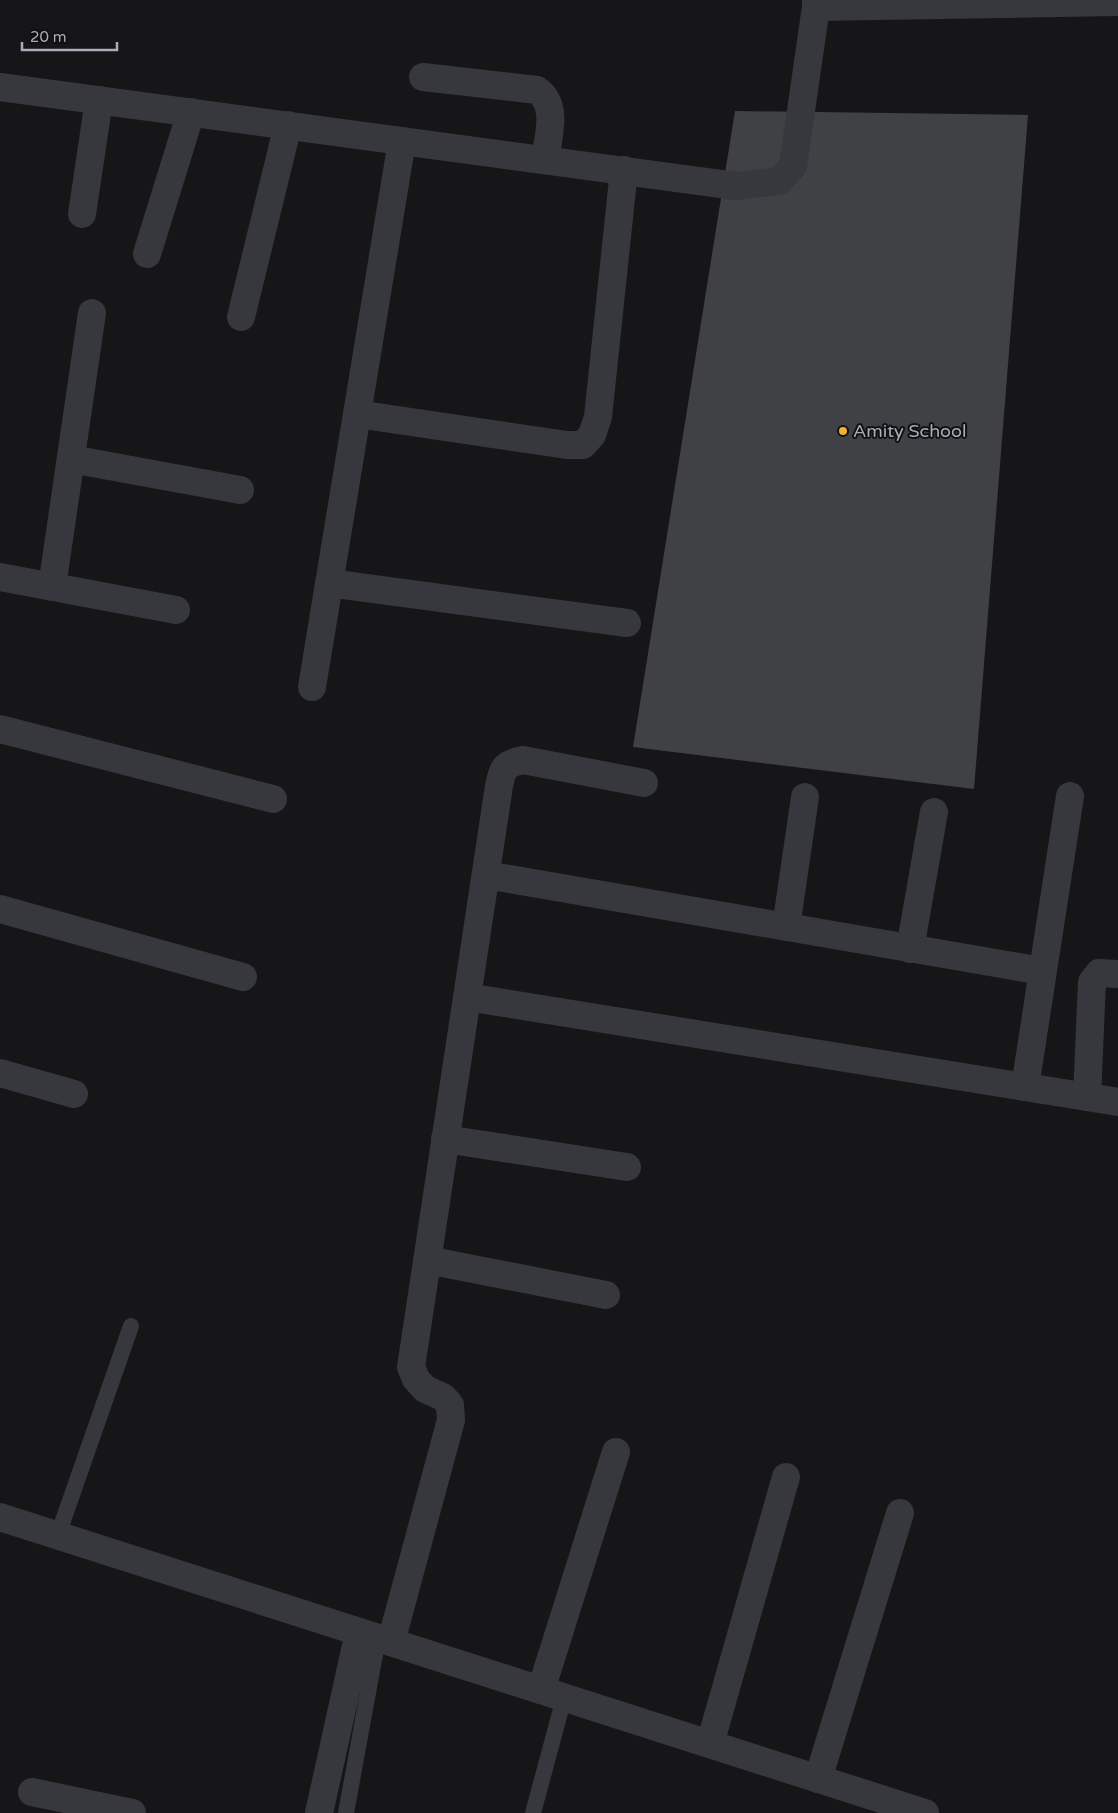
<svg xmlns="http://www.w3.org/2000/svg" width="1118" height="1813" font-family="'Varela Round',sans-serif">
<style>
.building{fill:#404145}
.lines{fill:none;stroke-linecap:round;stroke-linejoin:round}
.service{stroke:#37383d;stroke-width:16}
.minor{stroke:#37383d;stroke-width:28}
.poi-dot{fill:#f2b134;stroke:#111113;stroke-width:2}
.labels{text-anchor:middle;dominant-baseline:central;stroke-width:4;stroke-linejoin:round;paint-order:stroke}
.poi-label{font-size:18px;fill:#a8adb8;stroke:#111113;text-anchor:start}
</style>
<rect width="100%" height="100%" fill="#161618"/>
<path class="building" d="M735 111 1028 115 974 789 633 747Z"/>
<g class="lines">
<g class="service">
<path d="M58 1535 131 1326"/>
<path d="M346 1813 378 1638"/>
<path d="M533 1813 564 1698"/>
</g>
<g class="minor">
<path d="M816 0V7L1118 2"/>
<path d="M423 77 537 90C559 105 548 137 545 160"/>
<path d="M0 87 736 186 779 181 793 166 816 7"/>
<path d="M82 214 99 100"/>
<path d="M147 254 191 112"/>
<path d="M241 317 288 125"/>
<path d="M357 414 567 445H583L592 435 598 417 624 170"/>
<path d="M71 459 240 490"/>
<path d="M0 577 176 610"/>
<path d="M329 583 627 623"/>
<path d="M52 587 92 313"/>
<path d="M312 687 402 141"/>
<path d="M0 729 273 799"/>
<path d="M486 875 1042 971"/>
<path d="M0 909 243 977"/>
<path d="M786 927 805 797"/>
<path d="M910 949 934 812"/>
<path d="M467 997 1118 1102"/>
<path d="M0 1073 74 1094"/>
<path d="M1025 1087 1070 796"/>
<path d="M1087 1097 1092 982 1099 973 1118 974"/>
<path d="M445 1139 627 1167"/>
<path d="M427 1260 606 1295"/>
<path d="M0 1517 925 1813"/>
<path d="M391 1642 451 1420 450 1405 443 1397 425 1389 416 1379 411 1367 499 786C503 768 504 764 523 760L644 783"/>
<path d="M541 1690 616 1452"/>
<path d="M710 1744 786 1477"/>
<path d="M818 1779 900 1513"/>
<path d="M32 1792 132 1813"/>
<path d="M319 1813 359 1632"/>
</g>
</g>
<circle class="poi-dot" cx="843" cy="431" r="5"/>
<g class="labels">
<g class="poi-label">
<text x="853" y="431">Amity School</text>
</g>
</g>
<path d="M22 42v8h95v-8" fill="none" stroke="#a8adb8" stroke-width="2.5"/>
<text x="30" y="42" font-size="15" fill="#a8adb8" stroke="#111113" stroke-width="4" paint-order="stroke">20 m</text>
</svg>
